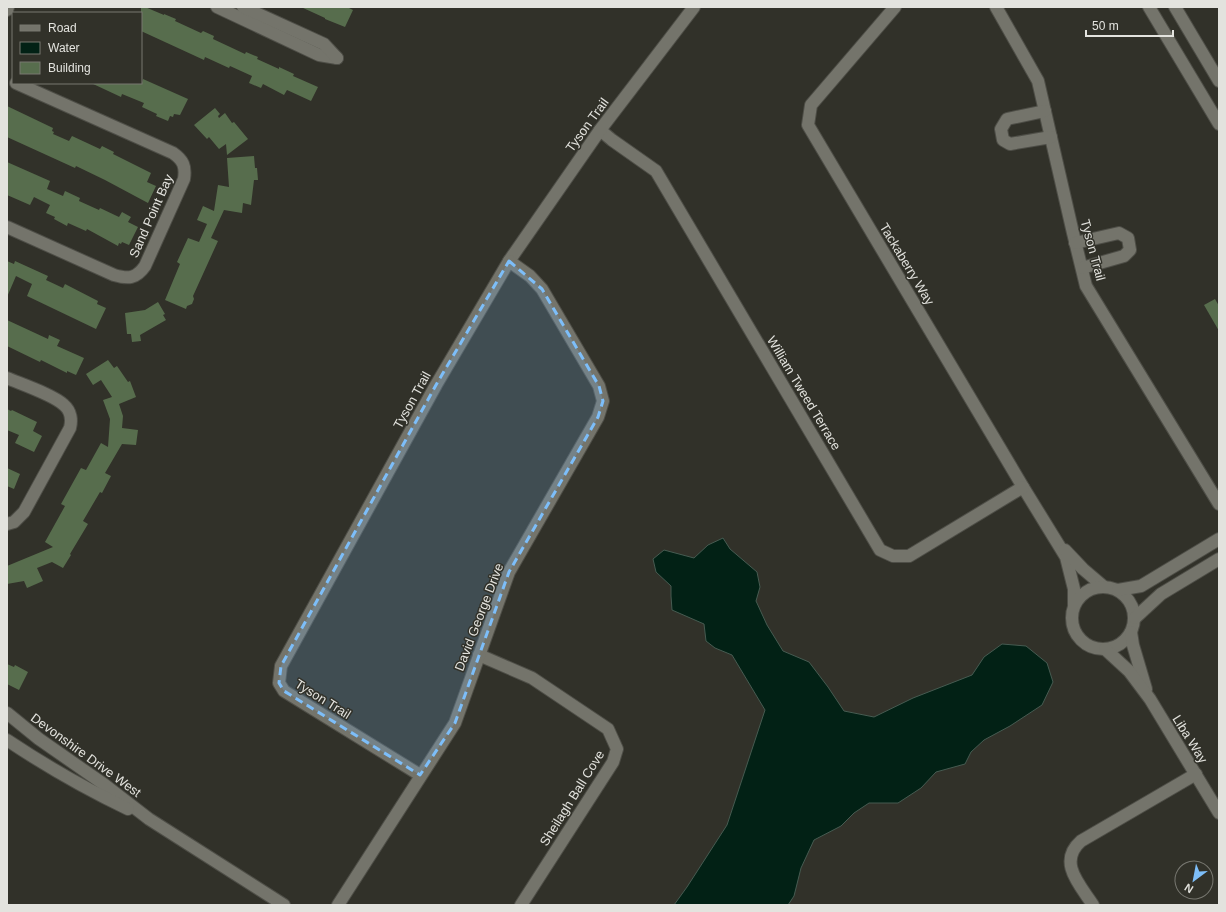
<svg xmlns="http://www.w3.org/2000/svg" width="1226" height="912" font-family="Helvetica,sans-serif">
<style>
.water{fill:#022115;stroke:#465b51}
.building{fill:#576d4d}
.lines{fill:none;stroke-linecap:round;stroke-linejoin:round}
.minor-casing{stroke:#4e4e47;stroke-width:14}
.minor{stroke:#74746b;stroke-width:12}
.marked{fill:#7dbef9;fill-opacity:0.2;stroke:#7dbef9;stroke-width:3;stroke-dasharray:8 5;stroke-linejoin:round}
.labels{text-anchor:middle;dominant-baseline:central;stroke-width:3;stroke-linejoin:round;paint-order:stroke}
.street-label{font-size:13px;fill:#e3e3de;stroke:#313129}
</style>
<rect width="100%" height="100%" fill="#313129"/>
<path class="water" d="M723 538 730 549 757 572 760 587 756 601 767 625 783 651 809 662 828 687 844 711 874 717 913 698 972 675 984 657 1002 644 1026 646 1047 663 1053 682 1042 705 1010 726 984 740 971 752 965 764 936 772 921 788 898 803H869L854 813 841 826 814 840 801 868 794 896 788 905H674L687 887 727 825 765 710 732 655 715 648 706 641 704 624 672 610 671 596V586L656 572 653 559 664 550 694 558 708 545Z"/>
<g class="building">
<path d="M141 7H145L164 15V14L176 19 175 21 201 33 203 31 214 36 213 39 245 54 246 52 258 57 257 59 279 69V67L294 74 293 76 318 87 311 101 287 90 284 95 263 84 261 88 249 83 252 76 230 66 229 68 205 57 204 60 141 31Z"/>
<path d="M301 7H347L353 10 345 27 325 19V18Z"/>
<path d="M143 79 188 99 180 115 174 114 173 117 170 116 168 121 156 116 157 114 142 107 144 103 122 94 121 97 91 83H142Z"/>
<path d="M7 106 53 128 52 131 54 132 53 134 69 141 72 136 100 149 102 146 114 152 113 154 151 173 147 182 156 186 148 203 105 180 76 166 75 168 7 137Z"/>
<path d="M215 108 220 114 218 116 219 118 225 113 232 123 234 122 248 139 227 155 226 144 219 149 209 137 207 139 194 125Z"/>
<path d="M254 156 255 168H257L258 180H254L251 205 243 203 242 213 224 210 211 238 218 241 193 296 194 299 192 304 187 306 186 309 165 300 180 264 177 262 188 238 199 242 207 224 197 220 203 206 214 211 218 185 229 187 227 158Z"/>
<path d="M7 162 50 181 47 189 63 196 65 191 80 198 79 201 99 210 100 208 119 217 122 212 131 217 128 222 138 227 129 245 122 242 121 244 119 243 118 246 87 229 86 231 68 223 67 226 54 219 55 217 46 213 50 205 34 197 30 205 7 195Z"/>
<path d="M7 261 14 264 15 261 48 276 46 280 63 288 65 284 98 301 97 304 106 308 96 329 27 296 32 284 16 276 7 297Z"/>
<path d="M1215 299 1219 306V331L1204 305Z"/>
<path d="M158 302 165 314 163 315 166 320 140 335 141 341 132 342 131 334H127L125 313 145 310Z"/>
<path d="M7 320 48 339 49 335 60 340 57 346 84 358 76 375 67 371V373L41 360 40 362 7 346Z"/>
<path d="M108 360 114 368 117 366 128 382 130 381 136 397 119 404 123 416 122 428 138 430 136 445 122 444 105 473 111 476 102 493 100 492 83 521 88 524 70 554 71 555 63 568 52 562 37 568 43 581 27 588 24 581 7 584V566L53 547 45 542 65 506 61 504 81 468 86 470 101 443 108 447 110 419 103 400 112 397 101 380 93 385 86 374Z"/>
<path d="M7 409 11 411 12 410 37 422 33 431 42 436 34 452 15 443 19 435 7 430Z"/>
<path d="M7 468 20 474 14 489 7 486Z"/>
<path d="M7 664 14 667 15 665 28 672 19 690 7 684Z"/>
</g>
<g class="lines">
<g class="minor-casing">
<g id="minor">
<path d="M217 7 319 55 337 58"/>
<path d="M243 7 324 44 337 58"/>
<path d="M895 7 811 105 808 125 1023 487 1066 557 1074 589V605"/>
<path d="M996 7 1038 81 1073 233 1086 286 1219 504"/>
<path d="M1149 7 1219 124"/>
<path d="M1175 7 1219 81"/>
<path d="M7 10 8 7"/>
<path d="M1045 111 1007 119 1001 129 1003 140 1010 144 1051 137"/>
<path d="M600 130 612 140 656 171 880 550 893 556H909L1023 487"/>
<path d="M7 227 114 275C128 279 136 279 145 266L184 179C186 166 183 160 173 153L16 83"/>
<path d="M1075 243 1119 233 1128 238 1130 250 1124 256 1082 268"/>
<path d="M7 378C21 384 54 395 64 405 71 411 72 420 70 428L24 512 14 522 7 524"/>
<path d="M1065 550 1083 569 1103 586"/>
<circle cx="1103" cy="618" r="31"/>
<path d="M1118 590 1141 586 1219 539"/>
<path d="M1135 618 1161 594 1219 559"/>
<path d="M1131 632 1133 645 1146 689"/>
<path d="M1105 649 1129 671 1150 699 1219 813"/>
<path d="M479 655 532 678 608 729 617 749 613 762 521 905"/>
<path d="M7 713 39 739 105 785 149 819 284 905"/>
<path d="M7 740C46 766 86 789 128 809"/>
<path d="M420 775 284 691 279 683 281 666 436 385 509 261 600 130 694 7"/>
<path d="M338 905 455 723 509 572 598 417 603 401 599 386 542 289 530 276 509 261"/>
<path d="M1093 905C1080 885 1057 862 1081 841L1196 774"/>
</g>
</g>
<use href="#minor" class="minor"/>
</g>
<path class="marked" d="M509 261 542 289 599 386 603 401 598 417 509 572 455 723 420 775 284 691 279 683 281 666 436 385Z"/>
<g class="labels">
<g class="street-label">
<text transform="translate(587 125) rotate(-54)">Tyson Trail</text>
<text transform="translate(151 216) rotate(-66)">Sand Point Bay</text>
<text transform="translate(1093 250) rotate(75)">Tyson Trail</text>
<text transform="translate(907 264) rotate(59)">Tackaberry Way</text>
<text transform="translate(804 393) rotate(59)">William Tweed Terrace</text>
<text transform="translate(412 400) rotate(-61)">Tyson Trail</text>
<text transform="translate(479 617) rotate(-69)">David George Drive</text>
<text transform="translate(323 699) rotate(32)">Tyson Trail</text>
<text transform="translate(1190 739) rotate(58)">Liba Way</text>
<text transform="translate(86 755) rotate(36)">Devonshire Drive West</text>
<text transform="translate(572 798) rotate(-58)">Sheilagh Ball Cove</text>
</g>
</g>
<rect width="1226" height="912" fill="none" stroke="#e3e3de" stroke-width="16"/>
<rect x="12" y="12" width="130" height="72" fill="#313129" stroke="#787871"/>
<rect x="20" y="25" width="20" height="6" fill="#74746b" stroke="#787871"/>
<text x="48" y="32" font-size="12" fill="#e3e3de">Road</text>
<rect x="20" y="42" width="20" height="12" fill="#022115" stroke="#787871"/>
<text x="48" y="52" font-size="12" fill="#e3e3de">Water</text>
<rect x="20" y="62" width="20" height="12" fill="#576d4d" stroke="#787871"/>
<text x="48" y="72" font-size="12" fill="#e3e3de">Building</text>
<g transform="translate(1194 880) rotate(212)"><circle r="19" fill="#313129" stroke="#787871"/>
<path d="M0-3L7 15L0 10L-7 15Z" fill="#7dbef9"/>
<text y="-6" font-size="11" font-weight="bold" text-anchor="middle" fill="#e3e3de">N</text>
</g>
<path d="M1086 30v6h87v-6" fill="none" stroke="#e3e3de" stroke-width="2"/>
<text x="1092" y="30" font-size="12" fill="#e3e3de" stroke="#313129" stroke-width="3" paint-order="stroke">50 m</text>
</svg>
